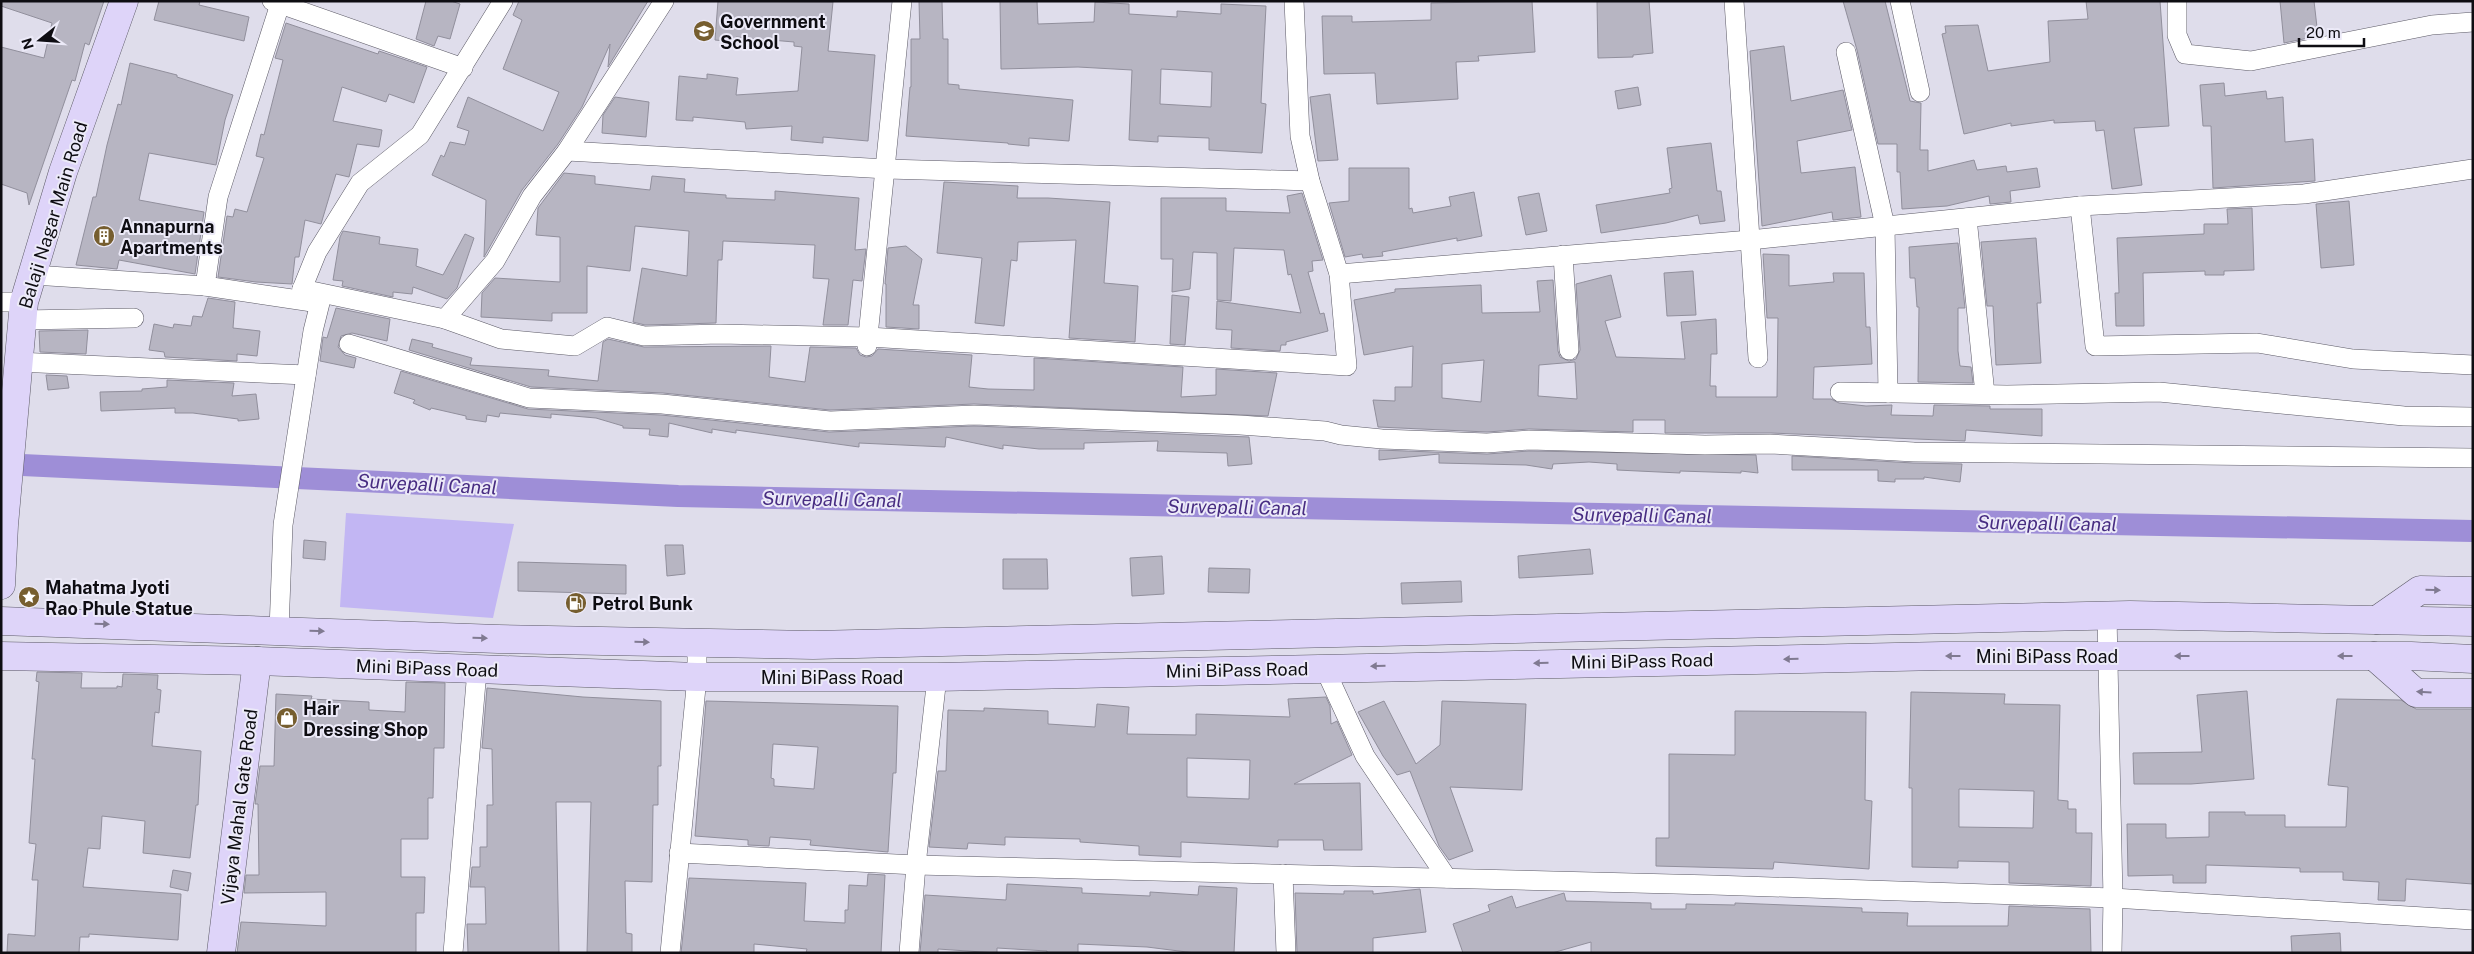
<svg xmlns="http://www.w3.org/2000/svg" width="2474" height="954" font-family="'Public Sans',sans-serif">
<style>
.green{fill:#c2b6f3}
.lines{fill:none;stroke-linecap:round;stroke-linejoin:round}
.canal{stroke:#9e8ed7;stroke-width:22}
.building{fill:#b7b5c2;stroke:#918f9c;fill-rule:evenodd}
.street-casing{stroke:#5c5a66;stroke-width:20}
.secondary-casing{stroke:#5c5a66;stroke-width:29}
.street{stroke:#fff;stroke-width:19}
.secondary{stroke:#ded4f9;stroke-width:28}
.oneway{fill:#807a91}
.labels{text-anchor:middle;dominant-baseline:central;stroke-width:4;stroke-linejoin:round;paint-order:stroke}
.poi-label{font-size:18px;font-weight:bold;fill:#0e0d12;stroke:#eceaf8;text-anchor:start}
.street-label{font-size:18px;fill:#0e0d12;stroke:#eceaf8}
.water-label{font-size:19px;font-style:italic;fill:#482d82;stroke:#eceaf8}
</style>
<rect width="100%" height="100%" fill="#dfddeb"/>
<path class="green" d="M346 513 514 524 493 618 340 607Z"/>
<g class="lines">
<path class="canal" d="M1 464 678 496 2473 531"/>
</g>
<g class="building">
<path d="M1 1H104L89 45 85 43 75 81 72 80 29 205 27 193 1 184V47L44 58 52 23 1 6Z"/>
<path d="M159 1H200L199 5 249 17 244 41 154 20Z"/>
<path d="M426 1H451L460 4 450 39 438 36 434 46 416 39Z"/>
<path d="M519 1H648L608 67 610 44 582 107 558 144 522 190 484 257 486 200 432 175 441 155 444 157 450 142 465 145 469 131 457 127 468 97 543 131 559 92 503 69 522 20 513 15Z"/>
<path d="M718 1 833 2 828 51 875 55 868 141 823 137V143L791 140 792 126 746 129 745 122 693 117V121L676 120 679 76 707 79V74L738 78 736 95 798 91 802 47 794 46V42L736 37V42L715 40Z"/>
<path d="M919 1H942L943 39H948V84L959 85V89L1073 100 1069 141 1029 138V146L1008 144V143L906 136 910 87H911V39H920Z"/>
<path d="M1000 1H1037L1038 24 1094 22 1095 2 1129 4V14L1177 17V11L1221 14V4L1266 6 1261 103 1266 104 1262 153 1209 150V138L1158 136V142L1129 140 1132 70 1078 67 1001 69ZM1161 69 1212 72 1211 107 1160 104Z"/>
<path d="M1532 1 1535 52 1478 56 1479 61 1456 62 1458 99 1377 104 1375 73 1324 74 1322 16H1352V22L1431 20V3Z"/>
<path d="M1597 1H1649L1653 53 1633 55V57L1598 58Z"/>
<path d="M1843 1H1885L1910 101 1921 103 1920 150H1928V171L1974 160 1977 170 2006 166 2007 172 2037 168 2040 187 2010 191 2011 202 1990 204 1989 196 1947 206 1902 209 1900 172H1897V144H1878L1857 50Z"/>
<path d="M2086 1H2160L2169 126 2134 128 2142 185 2112 189 2104 130 2096 131 2095 121 2054 123V120L2011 126V123L1964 134 1942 34 1946 33 1945 26 1978 25 1988 71 2050 62 2048 21 2088 19Z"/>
<path d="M2280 1H2314L2318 36 2284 43Z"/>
<path d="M286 23 378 54 379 51 427 67 414 103 389 94 386 102 342 87 333 121 382 130 379 147 357 144 349 177 336 174 321 224 305 220 299 257H295L292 284 256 282 218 277 227 216 233 217 235 209 247 212 264 158 256 156 261 134 264 135 283 60 275 58Z"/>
<path d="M1784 46 1791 101 1843 90 1852 130 1797 141 1801 173 1855 167 1861 217 1833 220 1832 212 1762 226 1750 51Z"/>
<path d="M130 63 177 75V77L233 95 225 120 216 165 149 153 139 200 204 212 195 274 119 260 117 269 76 265 93 197H96L107 145 118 104 121 105Z"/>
<path d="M2224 83 2225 96 2266 91 2267 99 2283 97 2285 142 2313 139 2315 181 2213 188 2211 126H2203L2200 85Z"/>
<path d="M1638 87 1641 105 1618 109 1615 91Z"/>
<path d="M1330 94 1338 160 1318 161 1310 97Z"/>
<path d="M615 97 649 102 646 137 602 133 603 115Z"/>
<path d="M1711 143 1717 191H1721L1725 221 1700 224 1698 215 1666 223 1601 233 1596 205 1670 193 1669 189 1672 188 1667 148Z"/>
<path d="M1349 168H1409V209L1412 208 1413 213 1451 206 1449 197 1474 192 1482 236 1457 241V238L1382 252 1383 256 1363 258 1362 254 1345 257 1329 203 1349 201Z"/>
<path d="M564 173 595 176V184L650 190 652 176 685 179 684 192 726 195V198L775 200V191L859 198 855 250 866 249 862 281 853 280 848 325H823L829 279 813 278 815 245 723 241 722 260H718L716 323 645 325 633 322 642 268 687 276 689 231 635 226 630 271 587 266V313H552V321L481 317 482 293 495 278 560 282V237L536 235 538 208Z"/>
<path d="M944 182 1018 186 1017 198H1048L1110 202 1104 283 1138 286 1135 342 1069 338 1076 240 1018 242 1017 261 1011 260 1004 326 975 323 982 258 937 253Z"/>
<path d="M1302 193 1323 260 1312 261 1313 271 1308 272 1320 314 1324 313 1328 331 1286 342V345H1281L1280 351 1231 348 1232 330 1216 329 1217 301 1301 313 1291 274 1288 275 1284 250 1234 248 1231 301 1217 300V253L1193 252 1190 289 1172 292 1173 259H1161V198H1226V211L1290 213 1287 196Z"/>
<path d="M1539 193 1547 231 1526 235 1518 197Z"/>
<path d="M2349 201 2354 265 2321 268 2316 204Z"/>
<path d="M2252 208 2254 270 2224 271V275H2205V271L2143 273 2144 326H2116L2115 293H2119L2117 238 2204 234V224H2228L2227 209Z"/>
<path d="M343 231 380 237 379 244 418 249 416 266 443 275 465 234 474 238 457 288 447 299 413 287 412 294 393 292V297L342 286 343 281 333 280 340 237Z"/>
<path d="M2036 238 2041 303H2037L2041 363 1996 365 1993 306H1987L1981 242Z"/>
<path d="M1958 243 1965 308H1958V351L1960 366 1971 367 1973 383 1918 382 1919 307H1917L1915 278H1910L1909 247Z"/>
<path d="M906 246 922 259 913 305H919V329L886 327V284H885L888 248Z"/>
<path d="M1763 254 1789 255V286L1834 282 1833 273H1864L1866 327H1870L1872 364 1814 367 1813 399H1831L1839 403 1866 406 1892 405 1891 415 1933 416 1934 405 1990 406V409H2042V436L1966 430 1965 441 1771 433H1665V420H1633V432L1529 429 1487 432 1378 427 1373 400 1395 401V387H1412L1413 346 1364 355 1354 300 1395 292V289L1481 285 1482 313 1540 312 1537 281 1553 280 1558 351 1560 357 1569 361 1576 359 1580 350 1576 284 1611 275 1621 317 1605 321 1616 357 1685 359 1681 322 1716 319 1717 354H1711L1710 386H1716V397H1777L1778 318H1767ZM1484 360 1481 402 1442 398V364ZM1575 362 1577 399 1538 396 1539 365Z"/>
<path d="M1693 271 1696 315 1667 316 1664 273Z"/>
<path d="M1172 295 1189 297 1185 345 1170 344Z"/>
<path d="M208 298 235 302 233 328 260 331 257 356 237 354V361L165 357 164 352 149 350 154 324 173 328 174 324 191 326 193 316 202 317Z"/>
<path d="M336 308 390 319 387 341 352 333 341 336 338 347 345 355 356 358 354 368 320 361 323 337 327 338Z"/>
<path d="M88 330 86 354 40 352 39 331Z"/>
<path d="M412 339 433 344 432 347 472 358 470 365 549 370 548 376 598 381 603 342 608 339 644 347 771 346 769 377 805 382 810 347 856 348 860 355 866 357 872 356 878 349 972 355 969 387 988 389 1034 390V358L1183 367 1181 397 1216 395V369L1277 373 1268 416 974 404 830 410 663 393 531 387 409 350Z"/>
<path d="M401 371 528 409 661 415 829 432 974 426 1249 437 1252 464 1228 466 1227 453 1157 451 1158 441 1084 443V449H1039L1003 445V449L946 437 945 447 859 443V447L736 430V433L712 429V433L669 423 668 437 649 435 650 429 623 428V426L596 418 551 414V418L500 413 499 417 487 415 486 422 466 419V416L431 408 430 410 413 403 415 400 394 393Z"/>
<path d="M46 375 67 376 69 388 48 390Z"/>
<path d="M167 380 234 383 232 396 256 394 259 419 238 421V419L193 413H175V408L101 411 100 392 142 391V389L167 387Z"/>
<path d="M1379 450 1487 454 1529 451 1756 455 1758 473 1741 471V473L1680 471V473L1617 470V464L1589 462 1553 464 1552 469 1526 465 1439 463V454L1379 460Z"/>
<path d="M1792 456 1913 463 1962 464 1960 482 1924 477V479H1895V482L1878 481V470H1792Z"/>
<path d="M304 540 326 542 325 560 303 558Z"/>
<path d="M665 545H683L685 574 667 576Z"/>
<path d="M1590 549 1593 574 1519 578 1518 556Z"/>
<path d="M1162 556 1164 594 1132 596 1130 558Z"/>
<path d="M1003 559H1047L1048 589H1003Z"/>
<path d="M518 562 626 565V594L518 591Z"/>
<path d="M1209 568 1250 569 1249 593 1208 592Z"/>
<path d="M1461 581 1462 602 1402 604 1401 583Z"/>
<path d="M37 672 82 673 81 688H117V686L122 687 123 674 158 675 157 689 161 690 159 713 155 712 152 746 201 751 198 805H196L190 858 143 853 145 821 102 816 100 849 88 848 83 887 181 894 178 940 89 934V937H80L79 953H7L8 934 35 936 38 880H32L36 844 29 843 35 759H32L39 682 36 681Z"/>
<path d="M406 682 445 683 444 748H434L433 798H428V839H401V877H425L424 913H416V953H237L241 922 326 926V892L244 893 246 875H259L258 804H255L260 766H274L276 694 312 696 311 699 369 702V710L405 712Z"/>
<path d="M487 688 583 697 661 701V766H658V805H653L652 882 625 881 626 933 632 934V953H587L591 802H556L559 953H468L467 924H486L485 887H470L472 867H480V847H487V805H493L492 749 482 748Z"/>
<path d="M2247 691 2254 779 2191 784H2134L2133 753 2202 752 2197 695Z"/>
<path d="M1911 692 2005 694 2004 704 2060 705 2058 800 2068 801V809H2076V833H2092L2091 886 2009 883V862L1958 861V868L1912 867V788H1909ZM1959 789 2034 791 2033 828 1959 827Z"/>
<path d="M1326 697 1330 706 1331 724 1337 721 1352 755 1294 784 1360 783 1362 850H1324L1323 840H1278V847L1181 842V857L1139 855V846L1080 842V839L1005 837V845L968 843 967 849 929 847 938 771H946L948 710 984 711V708L1048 711V724L1095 727 1097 704 1129 707 1127 734 1196 735V714L1290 717 1288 699ZM1187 758 1250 760 1249 799 1187 797Z"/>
<path d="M2337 699 2401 700 2416 709H2473V884L2406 879 2405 901 2378 900 2379 882 2343 880V872H2300V868L2206 865V883H2173V875L2128 876 2127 824H2166V838L2209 837V812H2245V815H2285V827H2346L2348 787 2328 785Z"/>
<path d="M706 701 898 706 896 773H893L888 852 810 845 811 840 770 837 769 846 748 845V840L695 836ZM773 744 818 747 814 789 774 786V779L771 778Z"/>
<path d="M1384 701 1416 764 1440 745 1442 701 1526 704 1522 790 1450 787 1473 851 1449 860 1439 846 1410 771 1397 775 1383 756 1358 712Z"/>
<path d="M1735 711 1866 712 1865 800 1872 801 1869 869 1774 862 1773 869 1656 866V838H1669V754L1735 755Z"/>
<path d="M173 870 191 873 188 891 170 887Z"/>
<path d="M868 874 885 875 881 953H806L807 949 754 944V953H681L689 878 806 883 804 921 845 923V910H848L849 885 867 886Z"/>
<path d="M1007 884 1082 888V893L1150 896V892L1198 895 1199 886 1237 888 1234 953H1195L1147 947 1078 944V953H1047V951L997 948V953L938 949V953H920L925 895 1006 900Z"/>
<path d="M1420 889 1426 932 1373 938V953H1297L1295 893 1344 894V891H1373V894Z"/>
<path d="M1564 893 1566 901 1651 903V909H1686V904L1735 905V903L1862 908V912L1908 913 1907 926H2008L2009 906 2090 909 2091 953H1591V942L1552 953H1463L1453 924 1490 911 1488 905 1512 896 1516 908Z"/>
<path d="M2340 933 2341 953H2292L2291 936Z"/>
</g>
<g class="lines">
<g class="street-casing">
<g id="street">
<path d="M272 1 463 68"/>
<path d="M1734 1 1758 358"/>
<path d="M1900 1 1920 92"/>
<path d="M2177 1V35L2185 54 2251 61 2432 25 2473 22"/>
<path d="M1846 52 1885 226 1888 393"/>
<path d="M567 151 887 169 1310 181"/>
<path d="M2080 206 2095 346 2257 343 2353 359 2473 365"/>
<path d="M1967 218 1985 394"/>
<path d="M1563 255 1569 350"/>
<path d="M1339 274 1750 240 2080 206 2304 194 2473 169"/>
<path d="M33 275 205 286 319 303"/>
<path d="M205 286 218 197 281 1"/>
<path d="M302 289 445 319 501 339 575 346 607 327 644 336 720 334 868 337 1347 366 1339 274 1310 181 1300 136 1294 1"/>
<path d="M1 302H24"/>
<path d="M445 319 495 261 532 196 567 151 664 1"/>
<path d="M22 320 134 318"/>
<path d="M349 344 529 398 662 404 830 421 974 415 1240 425 1325 431 1341 435 1382 439 1487 443 1529 440 1705 445 1770 444 1914 452 2473 458"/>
<path d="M867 346 902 1"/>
<path d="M17 362 306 375"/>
<path d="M1840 392 2007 395 2159 392 2404 416 2473 417"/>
<path d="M2107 615 2113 898 2112 953"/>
<path d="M279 630 283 525 313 331 320 303 302 289 317 252 360 183 420 135 503 1"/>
<path d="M1324 667 1365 756 1447 878"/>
<path d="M679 853 916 865 1713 885 2113 898 2473 920"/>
<path d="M1283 874 1286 953"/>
<path d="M453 953 477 670"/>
<path d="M670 953 697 677V643"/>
<path d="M909 953 916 865 937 677"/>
</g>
</g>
<g class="secondary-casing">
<g id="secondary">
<path d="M1 585 4 525 24 302 63 172 124 1"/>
<path d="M2377 620 2420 590 2473 591"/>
<path d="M1 621 498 639 813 645 2130 615 2473 622"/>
<path d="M1 656 257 661 697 677H937L1942 656H2411L2473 659"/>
<path d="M2374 656 2416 693H2473"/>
<path d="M221 953 257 661"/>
</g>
</g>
<use href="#street" class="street"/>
<use href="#secondary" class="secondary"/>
</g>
<defs><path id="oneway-solid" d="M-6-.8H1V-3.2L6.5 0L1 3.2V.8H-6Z" transform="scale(1.25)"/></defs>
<g class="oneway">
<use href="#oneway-solid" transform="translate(2433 590) rotate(1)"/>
<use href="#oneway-solid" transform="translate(102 624) rotate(2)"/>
<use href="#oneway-solid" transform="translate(317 631) rotate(2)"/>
<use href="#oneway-solid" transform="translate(480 638) rotate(2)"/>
<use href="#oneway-solid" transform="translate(642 642) rotate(1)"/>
<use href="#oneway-solid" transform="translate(1953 656) rotate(-180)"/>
<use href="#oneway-solid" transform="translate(2182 656) rotate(180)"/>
<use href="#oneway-solid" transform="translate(2345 656) rotate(-180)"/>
<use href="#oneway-solid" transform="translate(1791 659) rotate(179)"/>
<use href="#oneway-solid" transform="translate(1541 663) rotate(179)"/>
<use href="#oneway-solid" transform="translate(1378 666) rotate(179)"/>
<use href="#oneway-solid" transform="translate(2424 692) rotate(-177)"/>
</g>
<defs>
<g id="school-disc" transform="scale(1.125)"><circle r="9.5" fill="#765e2f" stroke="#eceaf8"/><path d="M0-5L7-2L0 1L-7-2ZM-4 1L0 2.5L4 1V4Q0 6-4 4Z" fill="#fff"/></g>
<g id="building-disc" transform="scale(1.125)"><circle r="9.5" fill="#765e2f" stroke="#eceaf8"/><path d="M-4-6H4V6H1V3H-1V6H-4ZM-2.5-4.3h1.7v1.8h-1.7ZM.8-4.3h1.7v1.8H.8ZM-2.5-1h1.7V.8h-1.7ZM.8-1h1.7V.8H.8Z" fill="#fff"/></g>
<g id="sight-disc" transform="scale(1.125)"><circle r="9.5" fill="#765e2f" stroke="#eceaf8"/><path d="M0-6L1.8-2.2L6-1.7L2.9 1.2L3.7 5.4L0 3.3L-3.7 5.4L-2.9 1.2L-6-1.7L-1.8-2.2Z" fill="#fff"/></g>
<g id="fuel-disc" transform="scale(1.125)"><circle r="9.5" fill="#765e2f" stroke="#eceaf8"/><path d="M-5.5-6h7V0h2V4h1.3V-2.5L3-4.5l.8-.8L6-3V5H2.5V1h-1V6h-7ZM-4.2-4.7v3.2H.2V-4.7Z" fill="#fff"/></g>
<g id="shop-disc" transform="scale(1.125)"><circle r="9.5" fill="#765e2f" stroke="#eceaf8"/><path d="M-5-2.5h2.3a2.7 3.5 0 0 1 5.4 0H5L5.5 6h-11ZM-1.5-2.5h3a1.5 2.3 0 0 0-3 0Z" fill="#fff"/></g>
</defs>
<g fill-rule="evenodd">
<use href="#school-disc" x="704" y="31"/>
<use href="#building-disc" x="104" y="236"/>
<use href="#sight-disc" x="29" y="597"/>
<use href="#fuel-disc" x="576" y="603"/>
<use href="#shop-disc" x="287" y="718"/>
</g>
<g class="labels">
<g class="poi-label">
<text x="720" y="21">Government<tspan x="720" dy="21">School</tspan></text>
<text x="120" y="226">Annapurna<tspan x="120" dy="21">Apartments</tspan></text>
<text x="45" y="587">Mahatma Jyoti<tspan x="45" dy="21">Rao Phule Statue</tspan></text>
<text x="592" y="603">Petrol Bunk</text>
<text x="303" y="708">Hair<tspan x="303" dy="21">Dressing Shop</tspan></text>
</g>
<g class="street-label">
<text transform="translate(53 215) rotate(-73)">Balaji Nagar Main Road</text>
<text x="2047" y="656">Mini BiPass Road</text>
<text transform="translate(1642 661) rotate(-1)">Mini BiPass Road</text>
<text transform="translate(427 668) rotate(2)">Mini BiPass Road</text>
<text transform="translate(1237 670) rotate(-1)">Mini BiPass Road</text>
<text x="832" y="677">Mini BiPass Road</text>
<text transform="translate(239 807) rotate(-83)">Vijaya Mahal Gate Road</text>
</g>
<g class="water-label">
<text transform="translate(427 484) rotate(3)">Survepalli Canal</text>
<text transform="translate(832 499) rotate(1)">Survepalli Canal</text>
<text transform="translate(1237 507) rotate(1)">Survepalli Canal</text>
<text transform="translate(1642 515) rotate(1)">Survepalli Canal</text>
<text transform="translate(2047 523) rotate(1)">Survepalli Canal</text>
</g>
</g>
<rect width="2474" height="954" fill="none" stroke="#0e0d12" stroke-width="5"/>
<g transform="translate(40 40) rotate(253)" stroke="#eceaf8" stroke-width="4" paint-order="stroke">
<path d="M0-4L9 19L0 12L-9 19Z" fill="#0e0d12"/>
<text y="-8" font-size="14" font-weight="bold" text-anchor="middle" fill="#0e0d12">N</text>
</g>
<path d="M2299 38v8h65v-8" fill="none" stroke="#0e0d12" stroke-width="2.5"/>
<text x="2306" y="38" font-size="15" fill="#0e0d12" stroke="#eceaf8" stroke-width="4" paint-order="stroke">20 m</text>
</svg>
